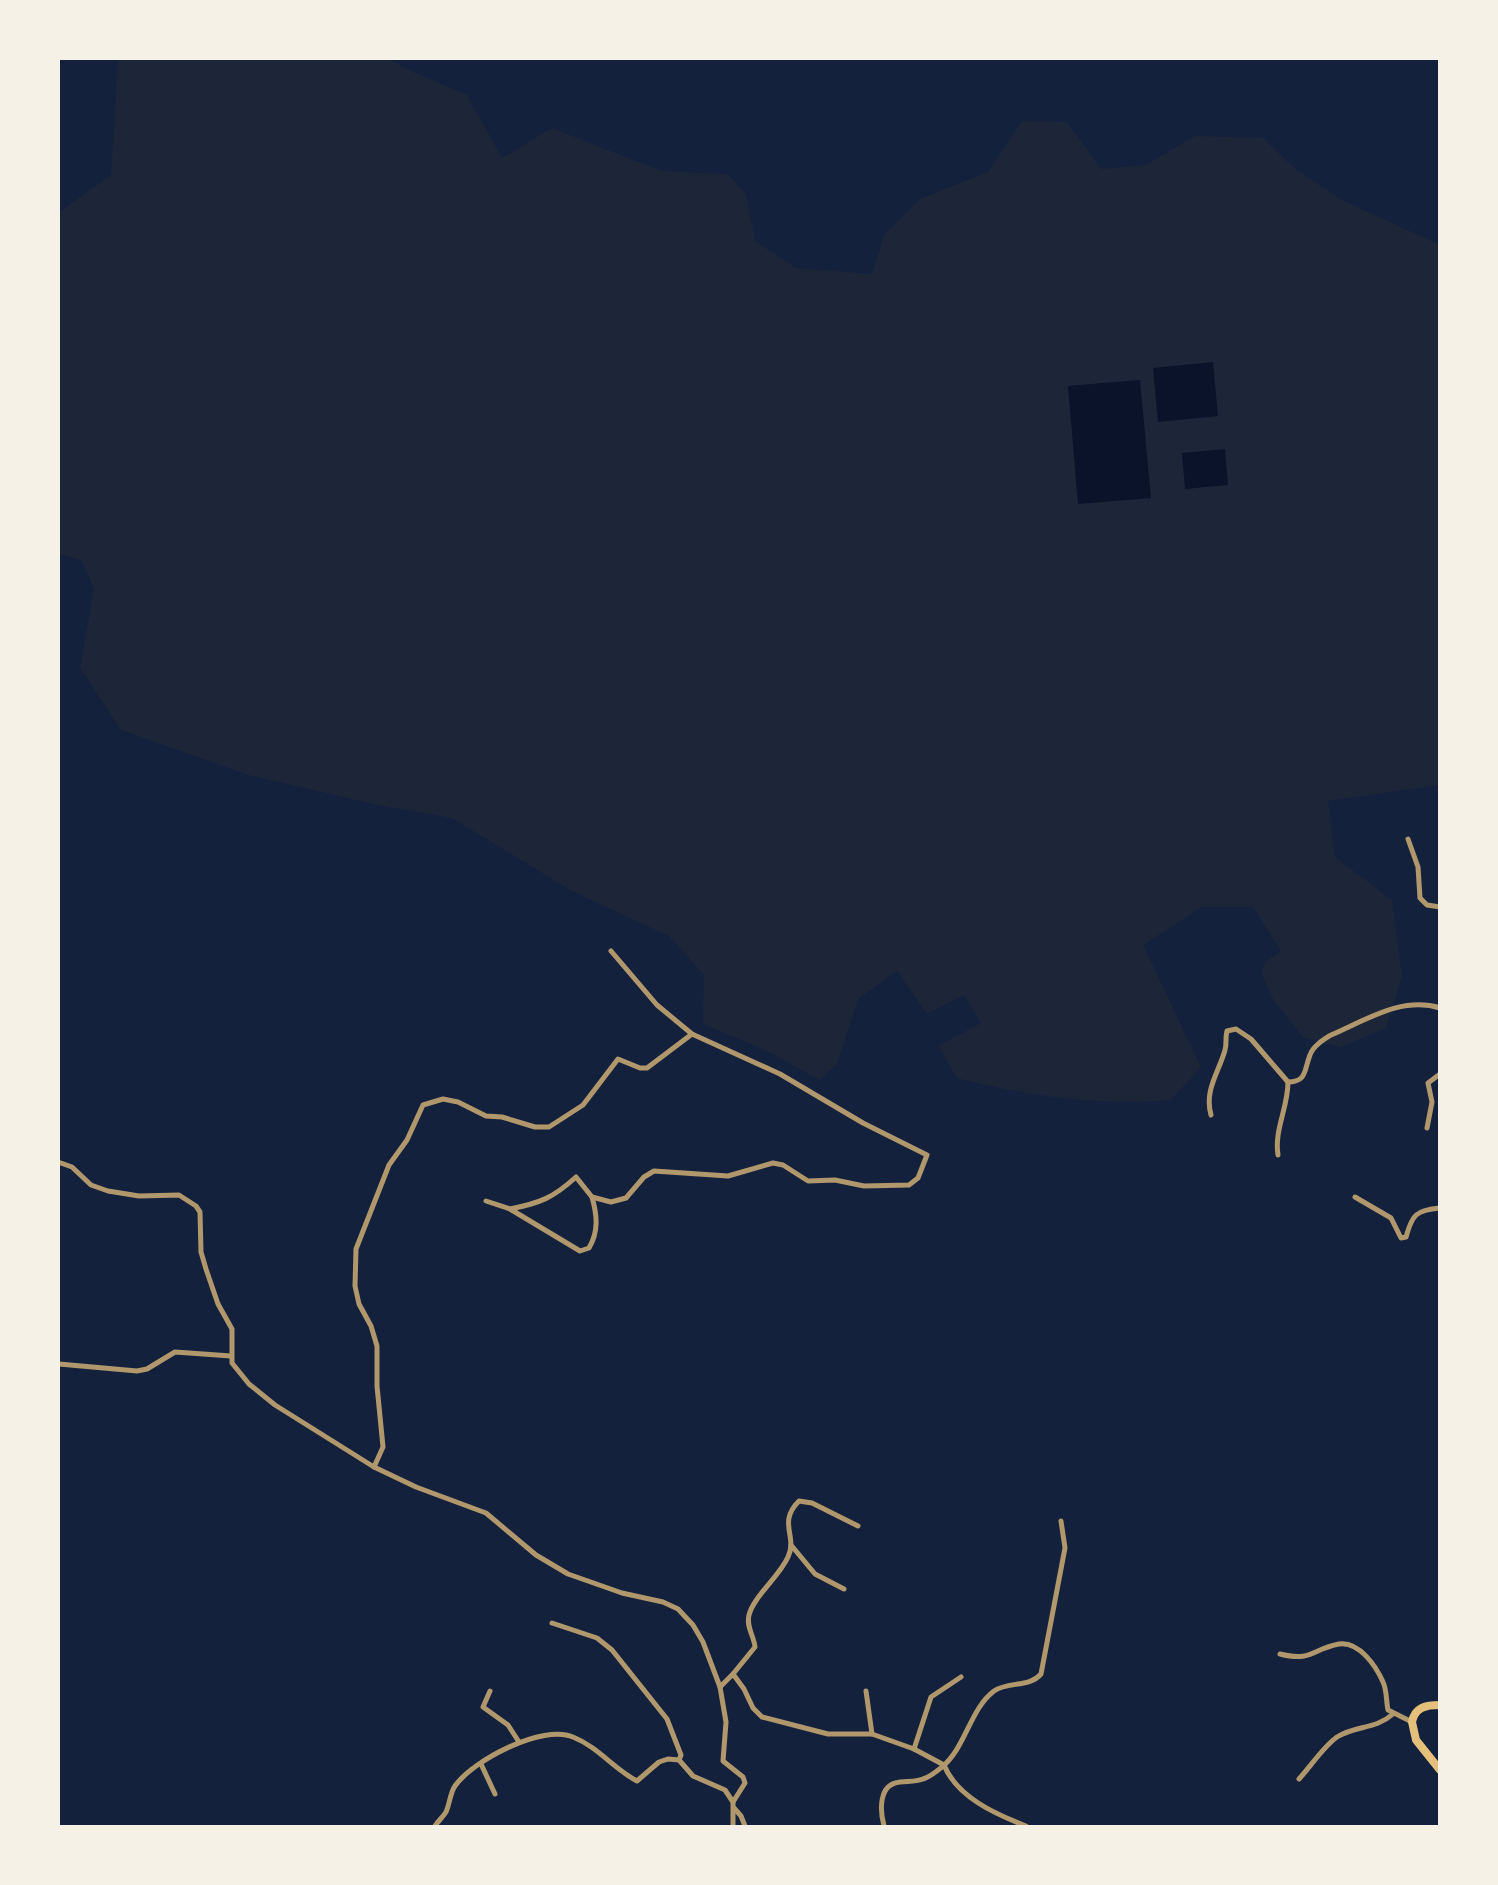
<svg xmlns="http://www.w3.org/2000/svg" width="1498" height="1885" font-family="'Open Sans',sans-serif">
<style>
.green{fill:#1d2539}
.water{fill:#0b132b}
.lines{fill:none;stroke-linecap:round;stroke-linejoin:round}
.minor{stroke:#b1986c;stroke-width:5}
.secondary{stroke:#e5c07b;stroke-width:8}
</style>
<rect width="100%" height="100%" fill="#14213d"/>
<path class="green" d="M388 58 406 69 467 95 502 158 552 128 661 171 728 174 746 194 755 241 796 268 872 274 884 235 920 199 988 172 1022 121 1067 122 1101 169 1146 165 1195 136 1263 138 1294 168 1340 199 1440 245 1439 785 1328 801 1335 857 1392 900 1402 976 1386 1028 1340 1047 1303 1037 1274 1001 1262 974 1265 962 1281 951 1253 907H1202L1143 945 1201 1067 1171 1100C1099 1106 1028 1096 957 1078L938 1046 981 1023 964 995 927 1014 897 971 858 999 837 1064 820 1080 765 1050 703 1024 704 975 669 936 572 891 452 818 382 806 249 775 121 730 80 668 94 589 81 560 59 554 58 213 111 175 118 59Z"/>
<g class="water">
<path d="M1213 362 1218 416 1158 422 1153 368Z"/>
<path d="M1140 380 1151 498 1078 504 1068 386Z"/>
<path d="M1225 449 1228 485 1185 489 1182 453Z"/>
</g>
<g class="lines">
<g class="minor">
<path d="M1408 839 1418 867 1420 898 1427 905 1440 907"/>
<path d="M611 951 657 1005 692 1034"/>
<path d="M1288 1082C1307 1082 1304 1070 1310 1055 1313 1046 1323 1040 1331 1035 1366 1020 1402 996 1440 1008"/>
<path d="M1211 1115C1204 1090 1219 1072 1225 1050 1227 1043 1225 1038 1227 1031L1236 1029 1251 1039 1288 1082C1288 1108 1274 1130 1278 1155"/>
<path d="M1427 1128 1432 1102 1428 1083 1440 1074"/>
<path d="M58 1162 72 1167 91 1185 108 1191 139 1196 179 1195 196 1206 200 1212 201 1252 206 1269 218 1304 232 1329V1363L249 1384 275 1405 374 1467 416 1487 486 1513 536 1555 568 1574 622 1593 663 1602 678 1609 693 1625 703 1642 720 1687 726 1722 723 1761 743 1777 745 1783 733 1802"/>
<path d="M1355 1197 1391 1218 1401 1238 1406 1237C1412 1215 1416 1210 1440 1208"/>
<path d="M486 1201 510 1209 580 1251 589 1248C599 1231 597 1215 592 1197"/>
<path d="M59 1364 137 1371 147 1369 175 1352 231 1356"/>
<path d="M374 1467 383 1447 377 1386V1346L371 1326 359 1304 355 1286 356 1249 389 1165 407 1140 423 1105 443 1099 458 1102 486 1116 502 1117 535 1127H549L583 1105 618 1059 640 1068H647L692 1034 780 1074 863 1123 927 1155 918 1178 909 1185 864 1186 835 1180 808 1181 783 1165 773 1163 728 1176 654 1171 644 1177 626 1198 611 1202 592 1197 576 1177C553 1198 540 1203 510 1209"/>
<path d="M791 1545 815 1574 844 1589"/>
<path d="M552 1623 597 1638 612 1650 667 1719 681 1755 679 1760"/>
<path d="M1280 1654C1312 1662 1312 1649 1339 1644 1359 1641 1376 1666 1383 1682 1387 1690 1386 1701 1388 1710L1412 1722"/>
<path d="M733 1674 755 1647C754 1636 746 1627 749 1615 754 1596 779 1577 788 1557 798 1536 777 1523 799 1501L812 1503 858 1526"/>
<path d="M720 1687 733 1674 744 1689 753 1708 762 1717 828 1734H872L914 1749 944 1765C957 1797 995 1814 1026 1826"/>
<path d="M490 1691 483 1707 508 1725 519 1742"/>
<path d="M866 1691 872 1734"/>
<path d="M914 1749 931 1697 961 1677"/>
<path d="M481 1764 495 1794"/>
<path d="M1299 1779C1311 1766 1323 1747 1337 1737 1356 1725 1375 1730 1393 1714"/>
<path d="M734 1808 741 1816 745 1826"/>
<path d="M435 1826C438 1821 443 1817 446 1812 450 1803 450 1793 455 1786 473 1760 543 1724 573 1737 598 1747 614 1769 637 1781L659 1762 668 1759 679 1760 693 1776 725 1790 733 1802V1826"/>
<path d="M884 1826C880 1811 878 1784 900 1782 909 1781 915 1782 923 1779 930 1777 937 1771 942 1767 966 1747 970 1709 994 1691 1008 1681 1029 1688 1041 1674L1065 1548 1061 1521"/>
</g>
<path class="secondary" d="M1440 1705C1426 1705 1415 1707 1412 1722L1416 1740 1440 1770"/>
</g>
<rect width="1498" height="1885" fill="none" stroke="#f6f1e7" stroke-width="120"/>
</svg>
